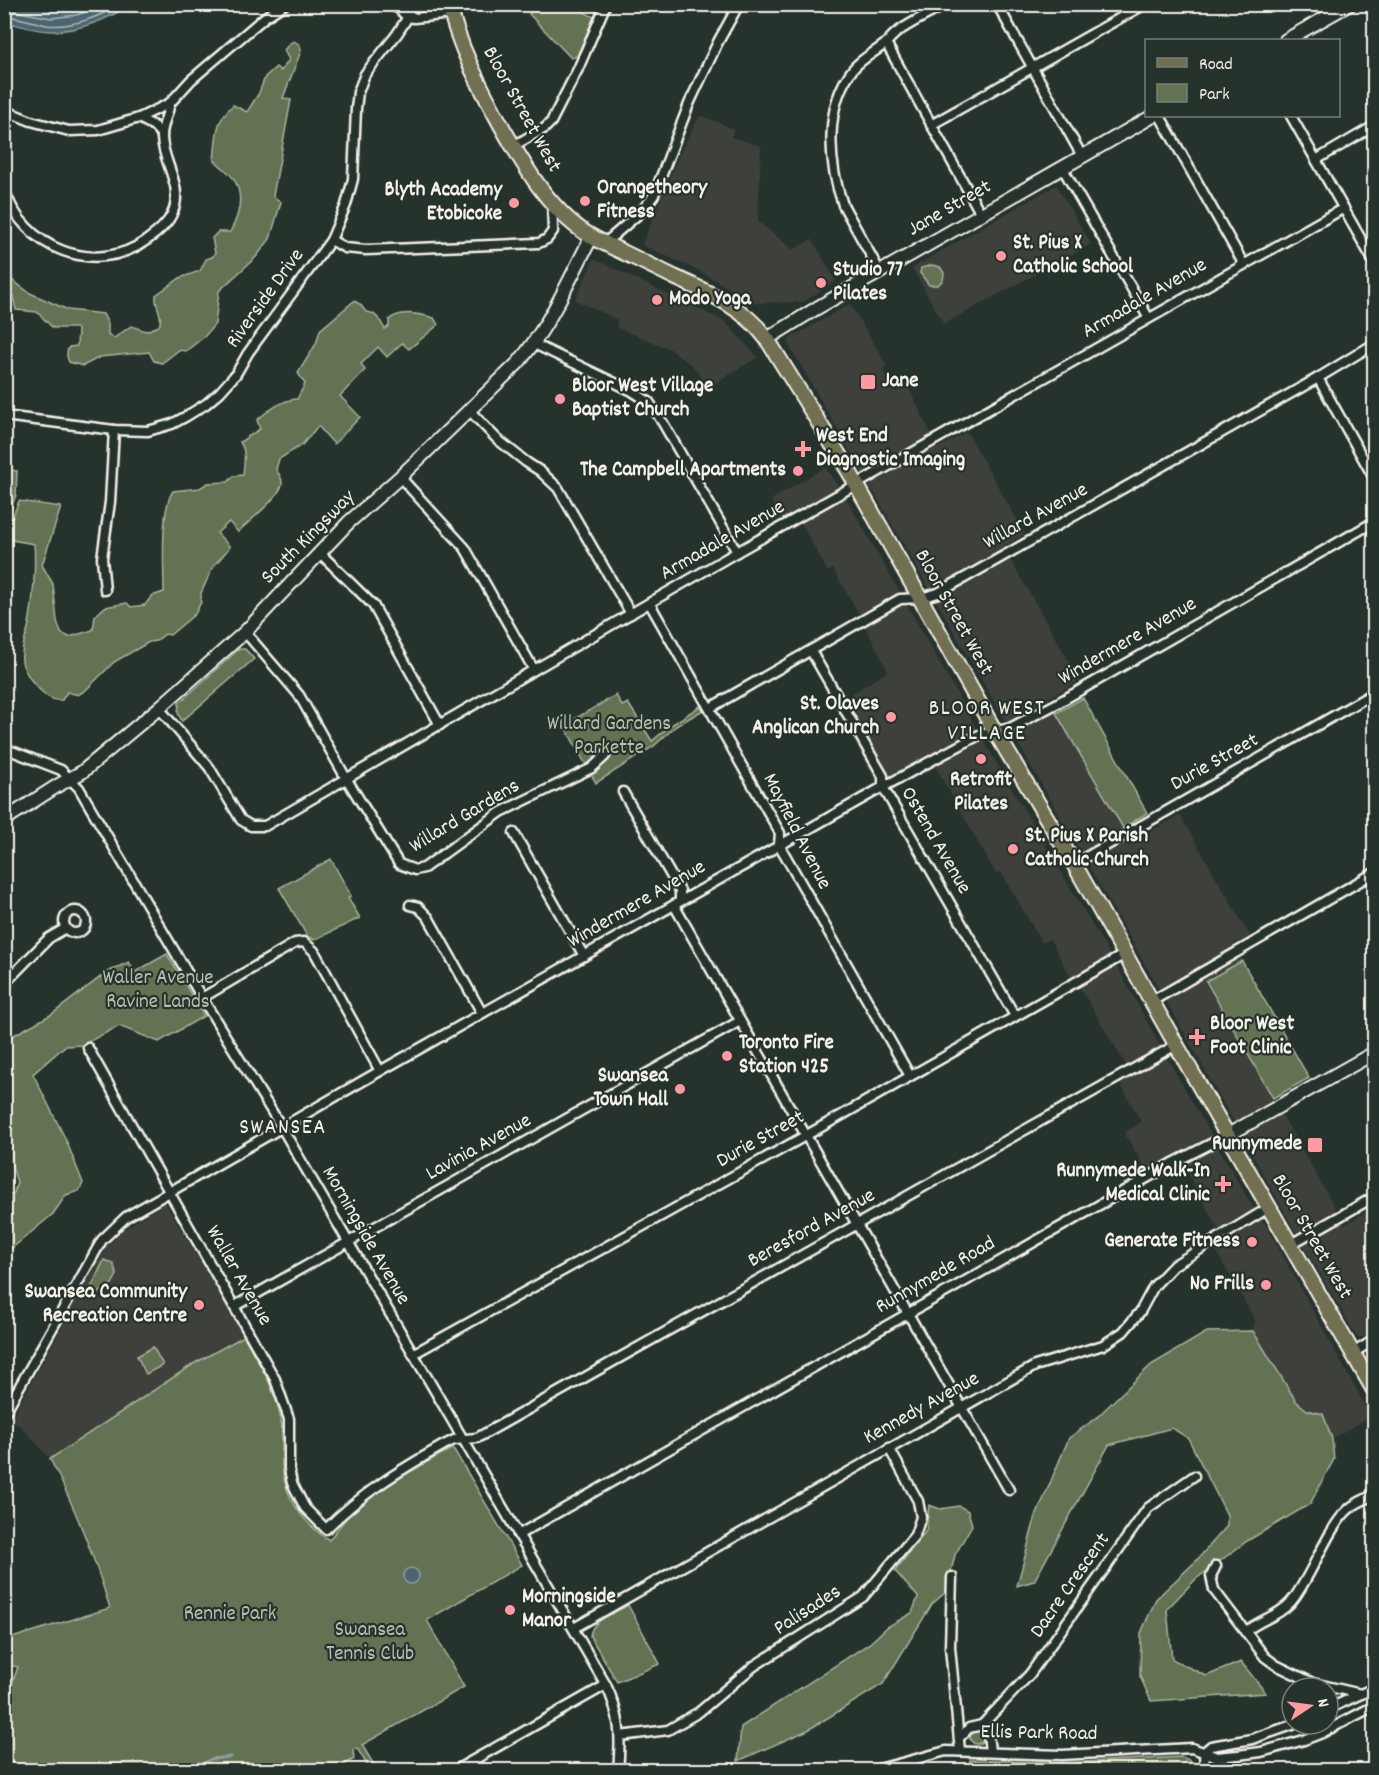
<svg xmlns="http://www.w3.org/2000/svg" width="1379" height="1775" font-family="Dekko,sans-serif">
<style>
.built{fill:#3c413b}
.green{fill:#637253;stroke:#acb29e;stroke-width:1.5}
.water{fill:#49666f;stroke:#8d9e9f;stroke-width:1.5}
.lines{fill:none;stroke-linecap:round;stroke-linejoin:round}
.shore{stroke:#b0b9b8;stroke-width:1.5}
.stream{stroke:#8d9e9f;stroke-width:3}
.street-casing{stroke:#f4f1e8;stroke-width:13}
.secondary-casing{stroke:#f4f1e8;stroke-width:16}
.primary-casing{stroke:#f4f1e8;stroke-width:18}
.street{stroke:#26332d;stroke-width:8}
.secondary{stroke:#26332d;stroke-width:12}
.primary{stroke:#716f52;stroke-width:14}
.poi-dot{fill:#ff9aa2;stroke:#26332d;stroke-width:2}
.labels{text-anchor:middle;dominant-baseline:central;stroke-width:4.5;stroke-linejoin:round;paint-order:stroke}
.street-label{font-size:21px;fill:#f4f1e8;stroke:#26332d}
.poi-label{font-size:21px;font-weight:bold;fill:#f4f1e8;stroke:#26332d;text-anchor:start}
.park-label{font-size:21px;fill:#babeac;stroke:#26332d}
.neighbourhood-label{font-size:22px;letter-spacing:1.5px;fill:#f4f1e8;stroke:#26332d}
</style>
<rect width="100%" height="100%" fill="#26332d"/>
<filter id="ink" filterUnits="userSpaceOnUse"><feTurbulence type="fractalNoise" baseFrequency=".0167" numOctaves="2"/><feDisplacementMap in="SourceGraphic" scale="12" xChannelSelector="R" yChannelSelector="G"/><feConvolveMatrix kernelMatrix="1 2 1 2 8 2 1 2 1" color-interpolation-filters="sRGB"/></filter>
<g filter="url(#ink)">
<g class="built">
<path d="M700 115 734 129 731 137 761 146 758 221 793 250 812 239 836 281 803 302 755 303 699 271 642 245 679 155Z"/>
<path d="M1056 185 1091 244 944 324 912 268Z"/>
<path d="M594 259 724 321 758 357 709 387 693 366 670 349 616 327 618 320 575 300Z"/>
<path d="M850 304 887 366 882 369 895 392 907 385 938 448 967 432 1025 534 1003 547 1080 680 1048 698 1123 828 1134 841 1180 815 1250 936 1233 945 1242 961 1206 982 1345 1225 1372 1208 1374 1213V1330L1365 1337H1357L1308 1254 1169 1006 789 345V339Z"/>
<path d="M825 467 849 503 986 745 1119 970 1158 1042 1252 1206 1267 1227 1371 1416 1332 1439 1323 1414 1307 1410 1296 1401 1253 1331 1255 1320 1208 1237 1219 1231 1184 1166 1154 1183 1124 1133 1141 1122 1120 1083 1132 1075 1080 988 1070 976 1050 939 1042 943 1001 872 996 874 935 766 895 789 874 777 834 705 888 671 859 614 833 569 828 572 795 512 782 520 771 500Z"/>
<path d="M165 1202 244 1336 195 1363 50 1459 23 1428 14 1422 13 1416 105 1248 123 1230Z"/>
</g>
<g class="green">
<path d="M533 5H570L594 17 577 56 571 58 529 14Z"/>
<path d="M294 41 300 45 301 51 283 98 291 100 273 196 281 202 270 239 256 257 219 291 215 324 205 336 186 351 179 350 162 363 154 361 149 352 100 357 83 366 69 362C66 356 66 352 69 347L77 346 78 330 75 328H53L37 312 16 310 13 296 5 297V275L30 293 68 310 103 314 108 324V334L114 338 131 326 146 331 159 326C164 314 154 307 156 295L180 278 200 271 206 259 212 257 215 253 212 238 218 232H230C239 216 244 198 235 181 231 173 220 166 214 160 217 136 214 122 233 105L247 112 259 93 265 77 276 67 281 71 289 60 284 50 290 43Z"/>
<path d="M932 265 940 267 944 273 943 280 938 285H929L920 273 921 268Z"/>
<path d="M354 301 360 304 366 312C376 312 380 321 385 329L389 326V320C400 309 421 314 434 318L438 325 409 349 402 343 387 357 378 347 361 364 365 370 340 396 360 417 334 444 318 426 302 445 279 459 276 469C278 473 282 478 282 482 284 494 247 523 238 532L229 522 217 533 230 547 213 567 201 593V602L195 614 170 635 165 634 156 641 149 642 114 662 86 690 78 695 67 692 62 700C47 704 24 675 22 661 20 649 27 635 29 624 33 603 36 565 34 544L6 539 5 535 19 501 61 507 42 565 53 584 57 621 61 633 69 637 93 630 95 616 105 607 127 603 131 607 145 605 152 596 164 592C164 568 160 509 173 491L200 488 208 483 228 482 234 476 243 475C244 464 247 452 240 442L260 429 257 420C267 411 284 399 297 399L305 384 298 373 316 344 320 330Z"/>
<path d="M10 470 17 471 16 495 5 523V489Z"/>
<path d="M239 649H245L254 659 182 721 178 713 179 703Z"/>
<path d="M616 695 622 706 628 703 652 741 671 725 700 706 703 710 676 726 654 746 596 783 564 725Z"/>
<path d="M1083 698 1147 813 1123 828 1056 713Z"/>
<path d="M331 859 351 896 348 898 360 918 314 940 307 936 279 888Z"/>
<path d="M167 954 204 1016 159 1042 119 1026 82 1045 65 1046 33 1074 66 1140 83 1183 79 1191 66 1195 53 1214 5 1254V1195L14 1193 17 1182 12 1167V1153L5 1126V1040L52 1014 107 972 129 962 135 972Z"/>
<path d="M1242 961 1309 1078 1273 1098 1206 981Z"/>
<path d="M104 1260 113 1263 117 1275 112 1284 97 1294 90 1290Z"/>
<path d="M1253 1331 1296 1401 1307 1410 1323 1414 1332 1439 1334 1459 1310 1504 1247 1541 1196 1579 1167 1609 1172 1659 1206 1676 1241 1662 1266 1693 1151 1701 1140 1676 1141 1633 1156 1599 1196 1561 1227 1526V1515L1188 1438 1172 1428 1109 1445 1034 1581 1017 1586 1035 1519 1069 1438 1096 1418 1151 1365 1207 1332Z"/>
<path d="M244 1336C258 1361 274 1386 280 1415 284 1431 281 1448 282 1465 284 1497 303 1523 329 1540 337 1530 344 1520 353 1511 381 1484 420 1466 453 1448L522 1565 427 1620 464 1687 362 1745 377 1770H370L357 1748 353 1750 354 1759 335 1770H5V1702L18 1667 5 1664V1640L110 1608C94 1556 75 1507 50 1459L195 1363Z"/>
<path d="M153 1347 163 1365 146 1374 137 1356Z"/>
<path d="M929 1505 940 1509 959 1506 968 1511 972 1525 955 1555 946 1592 932 1604 883 1684 808 1730 738 1761 741 1727 870 1643 887 1627 912 1613 918 1597 895 1571 926 1531Z"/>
<path d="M628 1605 660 1664 617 1682 590 1636C591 1620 615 1613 628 1605Z"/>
<circle cx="977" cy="1737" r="7"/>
<path d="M1182 1757 1197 1764 1199 1770H968L970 1760 1066 1763Z"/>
</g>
<g class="water">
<path d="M5 4H131V5C107 19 81 31 51 31 36 31 19 25 5 22Z"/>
<circle cx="411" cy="1576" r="8"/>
</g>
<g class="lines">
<g class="shore">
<path d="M4 9 51 18 77 15 105 4"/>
<path d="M4 16C19 17 33 22 47 25 71 28 100 17 120 4"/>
</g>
<path class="stream" d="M193 1770 211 1759 230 1757"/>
<g class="street-casing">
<g id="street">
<path d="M388 4 398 8 407 17"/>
<path d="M997 4 1082 156"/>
<path d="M407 17 414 18 451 14"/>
<path d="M886 43 981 214"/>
<path d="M4 110 31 121 69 131 98 130 139 118 170 103 191 80 265 17 285 4"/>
<path d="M1160 116 1243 263"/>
<path d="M1291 116 1374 262"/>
<path d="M139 118 154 126 162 135"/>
<path d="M4 121 7 111"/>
<path d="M931 125 1145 4"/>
<path d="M513 146 545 128 551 122 578 69 606 4"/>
<path d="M1316 160 1374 126"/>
<path d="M1062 167 1148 317"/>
<path d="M4 188C22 249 95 277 147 240 157 233 167 225 172 214 185 187 163 164 162 138 161 127 168 114 170 103"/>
<path d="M331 240 345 248 366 250 539 243 547 239 553 231 552 202"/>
<path d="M605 243 642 211 654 195 689 104 718 42 739 4"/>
<path d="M880 272 843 205C828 163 824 106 853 69 862 58 874 53 885 44 889 41 891 37 895 34 910 22 930 14 947 4"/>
<path d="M534 344 632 391 649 402 663 423 737 552"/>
<path d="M1318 378 1374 478"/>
<path d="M469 410 497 439 526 462 540 471 558 488 631 614"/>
<path d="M4 416 114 430 148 431 172 424 185 417 206 404 220 392 236 374 248 353 331 240 346 205 353 179 356 109 358 92 365 74 397 34 413 9 426 4"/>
<path d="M400 477 465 548 534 670"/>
<path d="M320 553 373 605 440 725"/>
<path d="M105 590 102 558 110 502 114 430"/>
<path d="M650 604 780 833 779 845 785 855 910 1076"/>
<path d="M245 632 299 695 346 778 399 864 415 870 424 868 501 812 592 768 605 756"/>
<path d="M811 651 883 776V787L895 808 1015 1016"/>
<path d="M159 708 209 767 241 820 251 826H265L737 552 1344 208"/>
<path d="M710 708 900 599 921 598 938 593 1318 378 1374 344"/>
<path d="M4 748 61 770 79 788 202 998 282 1128 606 1685C621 1716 621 1737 618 1770"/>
<path d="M623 792 680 891V901"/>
<path d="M514 833 584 956"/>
<path d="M1074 864 1374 693"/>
<path d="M410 905 418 907 428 917 482 1013"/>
<path d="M674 905 1009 1490"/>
<circle cx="75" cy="922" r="11"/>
<path d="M4 984 49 938 66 928"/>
<path d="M202 998 295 943 304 942 314 951 380 1071"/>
<path d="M1152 1001 1374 873"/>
<path d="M88 1048 275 1379 289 1419V1469L292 1483 305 1508 326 1529C362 1493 400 1470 444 1445L454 1440 477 1438 1176 1045"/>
<path d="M1291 1244 1374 1197"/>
<path d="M235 1306 740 1021"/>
<path d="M1353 1353 1374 1340"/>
<path d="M413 1354 814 1131 1125 954"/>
<path d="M4 1414 102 1240 126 1217 380 1071 883 787 979 735 1010 728 1056 704 1374 522"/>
<path d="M518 1535 1175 1162 1228 1135"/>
<path d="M1216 1566 1211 1576 1214 1590 1265 1657 1276 1665 1313 1683 1361 1694"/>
<path d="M952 1577 950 1647 960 1751"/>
<path d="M574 1628 1035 1366 1103 1345 1123 1332 1140 1312 1154 1286 1174 1265 1270 1207"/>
<path d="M1245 1632C1259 1620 1279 1616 1291 1602 1312 1577 1327 1527 1350 1508 1357 1502 1367 1499 1374 1494"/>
<path d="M1328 1709 1374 1688"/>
<path d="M982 1725 1030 1674 1148 1508 1194 1476"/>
<path d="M620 1736 668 1730 699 1712 754 1666 863 1597 915 1535 921 1517 918 1501 889 1448"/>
<path d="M959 1738 969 1728 982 1725 988 1733 990 1752"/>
<path d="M1204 1752 1211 1746 1252 1739 1295 1724"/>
<path d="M1204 1752 1205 1770"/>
<path d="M456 1770 606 1685"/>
<path d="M875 1770 946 1751 1062 1755 1192 1748 1217 1757 1238 1755 1261 1752 1304 1740 1322 1733 1374 1706"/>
</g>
</g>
<g class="secondary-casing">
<g id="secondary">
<path d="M1286 40 1350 4"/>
<path d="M767 339 817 308 1153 116"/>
<path d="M4 820 57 786 82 772 159 708 245 632 349 522 400 477 518 363C550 325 569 280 592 236"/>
<path d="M1228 1135 1374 1053"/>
</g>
</g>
<g class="primary-casing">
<path id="primary" d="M449 4C459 48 480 86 501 125 524 166 553 217 596 239 622 252 648 264 674 277 709 293 744 307 767 339L850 473 989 721 1074 864 1221 1124 1374 1390"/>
</g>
<use href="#street" class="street"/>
<use href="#secondary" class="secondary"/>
<use href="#primary" class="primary"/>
</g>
</g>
<g class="poi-dot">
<circle cx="585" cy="201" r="6"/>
<circle cx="514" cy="203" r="6"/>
<circle cx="1001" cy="256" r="6"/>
<circle cx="821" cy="283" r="6"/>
<circle cx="657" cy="300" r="6"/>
<rect x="860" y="374" width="16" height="16" rx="3"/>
<circle cx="560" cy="399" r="6"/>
<path d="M800 440h6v6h6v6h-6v6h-6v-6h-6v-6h6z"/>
<circle cx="798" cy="471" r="6"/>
<circle cx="891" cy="717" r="6"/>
<circle cx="981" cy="759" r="6"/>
<circle cx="1013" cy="849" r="6"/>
<path d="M1194 1028h6v6h6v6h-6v6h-6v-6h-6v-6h6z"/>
<circle cx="727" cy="1056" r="6"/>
<circle cx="680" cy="1089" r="6"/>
<rect x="1307" y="1137" width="16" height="16" rx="3"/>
<path d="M1220 1175h6v6h6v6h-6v6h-6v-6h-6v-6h6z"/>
<circle cx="1252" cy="1242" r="6"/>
<circle cx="1266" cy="1285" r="6"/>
<circle cx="199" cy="1305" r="6"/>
<circle cx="510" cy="1610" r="6"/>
</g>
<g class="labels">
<g class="street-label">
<text transform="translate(521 110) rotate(61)">Bloor Street West</text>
<text transform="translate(950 209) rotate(-30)">Jane Street</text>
<text transform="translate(266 299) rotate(-54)">Riverside Drive</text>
<text transform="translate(1145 299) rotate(-30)">Armadale Avenue</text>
<text transform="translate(1036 517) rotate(-29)">Willard Avenue</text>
<text transform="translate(309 538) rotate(-45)">South Kingsway</text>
<text transform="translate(723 541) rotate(-30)">Armadale Avenue</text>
<text transform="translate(953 613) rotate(61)">Bloor Street West</text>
<text transform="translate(1128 642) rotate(-30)">Windermere Avenue</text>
<text transform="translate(1215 763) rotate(-29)">Durie Street</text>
<text transform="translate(465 817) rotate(-31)">Willard Gardens</text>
<text transform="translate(796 832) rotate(63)">Mayfield Avenue</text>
<text transform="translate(935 841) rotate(60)">Ostend Avenue</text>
<text transform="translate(637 905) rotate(-30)">Windermere Avenue</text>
<text transform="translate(761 1140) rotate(-29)">Durie Street</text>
<text transform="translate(479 1148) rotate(-29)">Lavinia Avenue</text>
<text transform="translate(812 1229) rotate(-29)">Beresford Avenue</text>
<text transform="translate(365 1236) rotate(60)">Morningside Avenue</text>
<text transform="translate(1311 1237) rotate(60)">Bloor Street West</text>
<text transform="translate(238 1276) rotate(60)">Waller Avenue</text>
<text transform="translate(936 1276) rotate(-30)">Runnymede Road</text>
<text transform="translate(922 1409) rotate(-29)">Kennedy Avenue</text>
<text transform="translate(1071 1586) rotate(-55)">Dacre Crescent</text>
<text transform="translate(808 1611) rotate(-33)">Palisades</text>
<text transform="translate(1039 1734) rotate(1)">Ellis Park Road</text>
</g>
<g class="poi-label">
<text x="597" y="189">Orangetheory<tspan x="597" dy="24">Fitness</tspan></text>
<text x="502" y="191" text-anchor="end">Blyth Academy<tspan x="502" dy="24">Etobicoke</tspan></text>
<text x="1013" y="244">St. Pius X<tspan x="1013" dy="24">Catholic School</tspan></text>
<text x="833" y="271">Studio 77<tspan x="833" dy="24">Pilates</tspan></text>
<text x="669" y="300">Modo Yoga</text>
<text x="882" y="382">Jane</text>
<text x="572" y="387">Bloor West Village<tspan x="572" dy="24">Baptist Church</tspan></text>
<text x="816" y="437">West End<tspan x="816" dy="24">Diagnostic Imaging</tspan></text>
<text x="786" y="471" text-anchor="end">The Campbell Apartments</text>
<text x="879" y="705" text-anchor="end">St. Olaves<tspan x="879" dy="24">Anglican Church</tspan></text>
<text x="981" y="781" text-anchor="middle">Retrofit<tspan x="981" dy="24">Pilates</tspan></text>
<text x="1025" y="837">St. Pius X Parish<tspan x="1025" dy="24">Catholic Church</tspan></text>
<text x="1210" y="1025">Bloor West<tspan x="1210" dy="24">Foot Clinic</tspan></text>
<text x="739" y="1044">Toronto Fire<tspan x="739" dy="24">Station 425</tspan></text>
<text x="668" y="1077" text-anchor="end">Swansea<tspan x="668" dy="24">Town Hall</tspan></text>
<text x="1302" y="1145" text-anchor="end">Runnymede</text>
<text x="1210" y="1172" text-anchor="end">Runnymede Walk-In<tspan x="1210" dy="24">Medical Clinic</tspan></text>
<text x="1240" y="1242" text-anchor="end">Generate Fitness</text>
<text x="1254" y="1285" text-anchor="end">No Frills</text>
<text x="187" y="1293" text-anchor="end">Swansea Community<tspan x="187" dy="24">Recreation Centre</tspan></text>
<text x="522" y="1598">Morningside<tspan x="522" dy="24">Manor</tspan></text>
</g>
<g class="park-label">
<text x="609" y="725">Willard Gardens<tspan x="609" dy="24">Parkette</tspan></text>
<text x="158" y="979">Waller Avenue<tspan x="158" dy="24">Ravine Lands</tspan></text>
<text x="230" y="1615">Rennie Park</text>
<text x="370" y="1631">Swansea<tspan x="370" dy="24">Tennis Club</tspan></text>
</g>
<g class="neighbourhood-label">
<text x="987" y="709">BLOOR WEST<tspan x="987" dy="25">VILLAGE</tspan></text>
<text x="283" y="1128">SWANSEA</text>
</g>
</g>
<rect width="1379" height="1775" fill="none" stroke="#26332d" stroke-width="24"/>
<rect x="12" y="12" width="1355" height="1751" fill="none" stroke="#f4f1e8" stroke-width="2" filter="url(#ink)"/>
<rect x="1145" y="39" width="195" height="78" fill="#26332d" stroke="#787f78" stroke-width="1.5"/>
<rect x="1157" y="58" width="30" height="9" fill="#716f52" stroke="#787f78" stroke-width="1.5"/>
<text x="1199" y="69" font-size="18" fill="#f4f1e8">Road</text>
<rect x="1157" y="84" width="30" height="18" fill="#637253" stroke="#787f78" stroke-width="1.5"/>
<text x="1199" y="99" font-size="18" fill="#f4f1e8">Park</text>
<g transform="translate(1310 1706) rotate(77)"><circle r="28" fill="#26332d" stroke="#787f78" stroke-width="1.5"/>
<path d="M0-4.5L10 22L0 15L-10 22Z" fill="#ff9aa2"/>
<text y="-9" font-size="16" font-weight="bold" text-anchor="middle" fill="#f4f1e8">N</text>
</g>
</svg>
